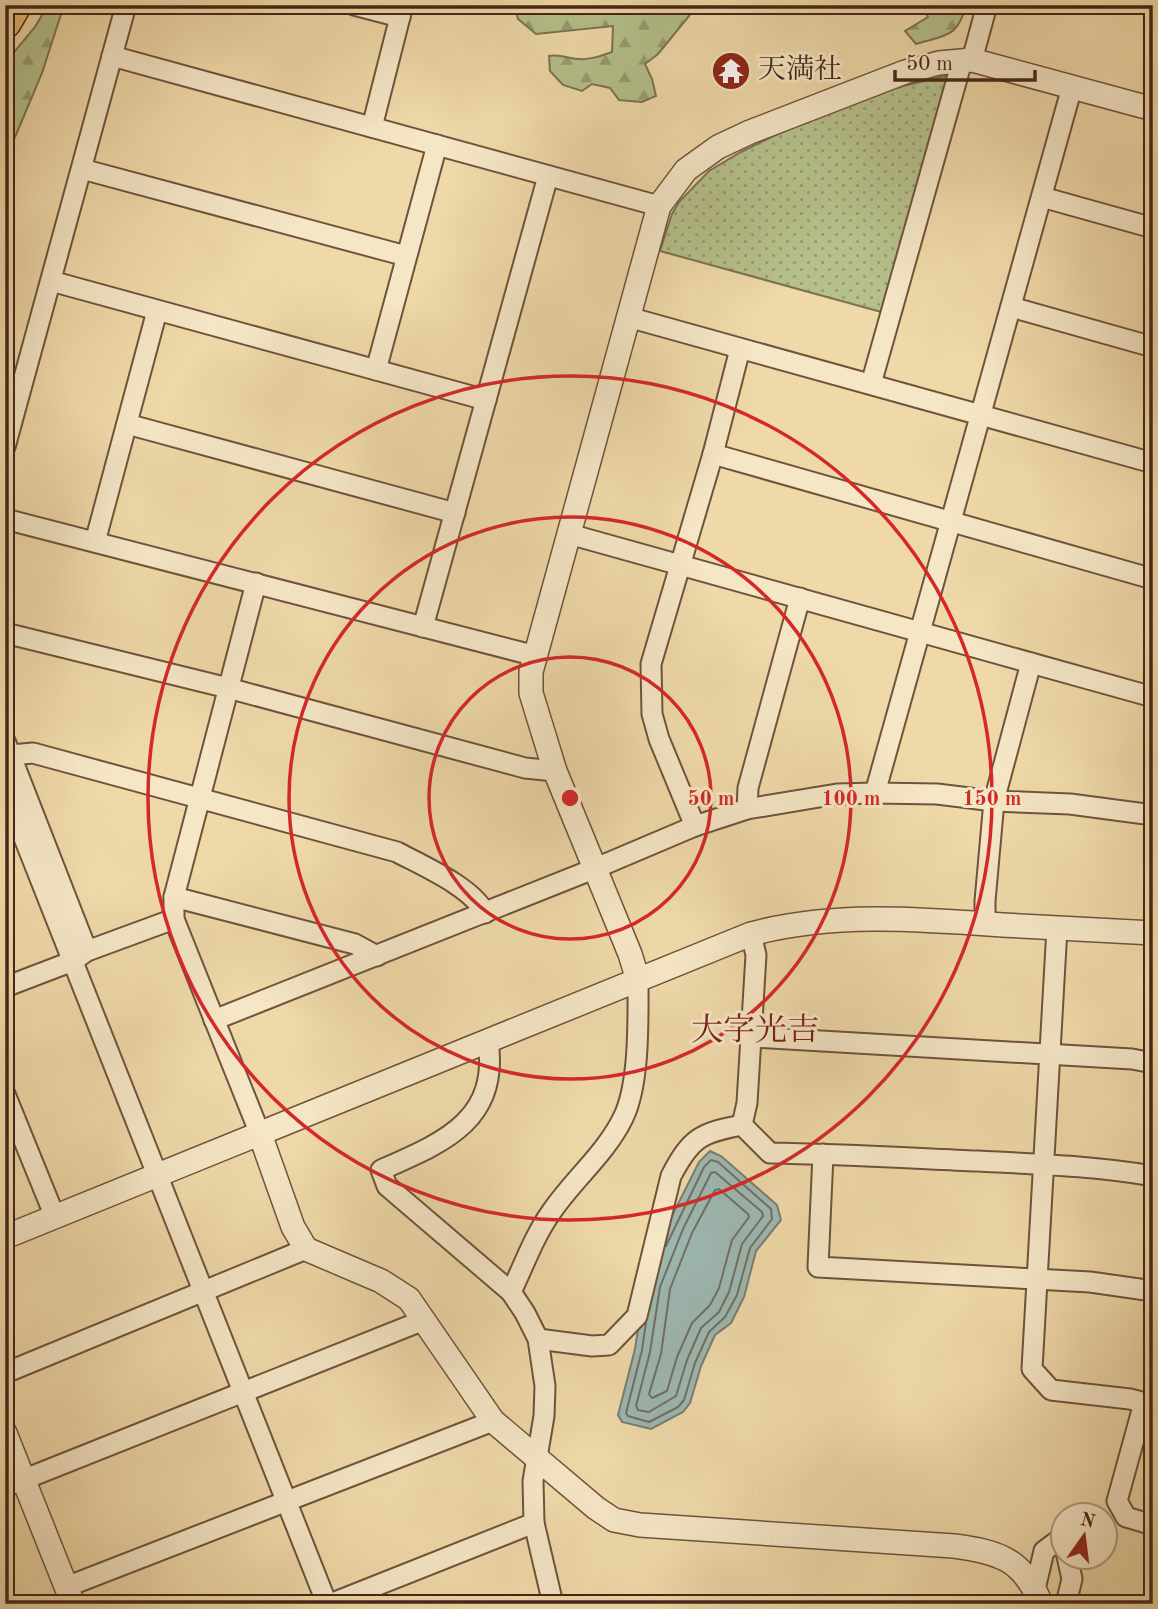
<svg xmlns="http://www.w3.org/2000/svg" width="1158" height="1609" font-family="'Old Standard TT','Noto Serif JP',serif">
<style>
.forest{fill:url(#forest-firs);stroke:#7c7352;stroke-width:2}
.park{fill:url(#park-dots);stroke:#7c7352;stroke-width:2}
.water{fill:#9db8b1;stroke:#797e74;stroke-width:2}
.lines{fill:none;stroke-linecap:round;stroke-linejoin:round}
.shore{stroke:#706f65;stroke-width:2}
.minor-casing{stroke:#6f533d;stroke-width:23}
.tertiary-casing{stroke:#6f533d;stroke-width:26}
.trunk-casing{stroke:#442619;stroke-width:35}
.minor{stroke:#f5e6c6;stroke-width:19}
.tertiary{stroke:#f5e6c6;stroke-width:23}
.trunk{stroke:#e8bc74;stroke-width:32}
.ring{fill:none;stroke:#d62828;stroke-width:3.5}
.labels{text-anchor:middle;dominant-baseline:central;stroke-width:6;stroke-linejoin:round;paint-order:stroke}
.poi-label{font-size:28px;fill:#442619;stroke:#f5e6c6;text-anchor:start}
.quarter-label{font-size:32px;fill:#7a1f14;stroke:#f5e6c6}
.centre{fill:#d62828;stroke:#f5e6c6;stroke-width:3.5}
.ring-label{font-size:21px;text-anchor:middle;font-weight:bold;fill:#d62828;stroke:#f5e6c6;stroke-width:6;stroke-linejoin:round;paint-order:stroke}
</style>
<defs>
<pattern id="forest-firs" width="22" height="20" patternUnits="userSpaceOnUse" patternTransform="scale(1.75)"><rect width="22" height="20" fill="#b5c08b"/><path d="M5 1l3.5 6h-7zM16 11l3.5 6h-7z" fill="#959c71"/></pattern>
<pattern id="park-dots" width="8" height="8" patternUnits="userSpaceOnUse" patternTransform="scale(1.75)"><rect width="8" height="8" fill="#b5c08b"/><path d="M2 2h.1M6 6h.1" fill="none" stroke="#959c71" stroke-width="1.8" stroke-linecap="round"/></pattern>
</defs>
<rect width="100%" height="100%" fill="#efd9a8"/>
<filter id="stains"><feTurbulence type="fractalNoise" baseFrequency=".00286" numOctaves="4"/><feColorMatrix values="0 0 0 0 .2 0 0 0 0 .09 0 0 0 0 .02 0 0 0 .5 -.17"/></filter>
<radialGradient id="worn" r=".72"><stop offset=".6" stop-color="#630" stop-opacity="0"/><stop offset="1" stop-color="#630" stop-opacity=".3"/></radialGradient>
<g class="forest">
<path d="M48 5H64L42 73 5 161V63L35 27Z"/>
<path d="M514 5H698L658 54 645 64 652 79 656 96 642 102 619 100 610 88 592 84 582 91 563 85 550 71 549 56C560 54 567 58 578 59 590 60 601 56 612 52L613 26 536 34 518 19Z"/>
<path d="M922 5H966C958 38 945 35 916 44L905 31 928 17Z"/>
</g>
<path class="park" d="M945 76 949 85 885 313 660 251 672 214 679 202 709 171 741 152 802 122 895 88Z"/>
<path class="water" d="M710 1151 721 1156 777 1205 781 1220 756 1251 744 1297 731 1323 715 1335 701 1366 690 1403 683 1412 651 1429 622 1422 618 1415 635 1349 645 1283 669 1222 699 1162Z"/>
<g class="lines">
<g class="shore">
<path d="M715 1172 762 1212 763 1216 742 1244 729 1292 719 1312 701 1328 687 1360 676 1396 649 1412 638 1410 636 1406 650 1352 660 1287 683 1229 711 1173Z"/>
<path d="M719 1189 748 1214 749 1217 732 1240 719 1288 710 1305 692 1323 677 1357 667 1391 652 1398 649 1394 661 1354 670 1289 692 1233 715 1190Z"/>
<path d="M646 1323 642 1350 626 1413 628 1416 649 1422 678 1407 684 1400 695 1363 709 1332 725 1317 737 1295 750 1248 772 1219 771 1209 718 1162 711 1160 704 1167 666 1246"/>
</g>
<g class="minor-casing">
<g id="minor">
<path d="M354 5 400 17"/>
<path d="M112 56 659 206"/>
<path d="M972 60 987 5"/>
<path d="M372 127 403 5"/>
<path d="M82 169 406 256"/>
<path d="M1042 197 1153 228"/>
<path d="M51 281 486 400"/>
<path d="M1011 307 1153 347"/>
<path d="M628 317 1153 463"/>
<path d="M376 370 437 145"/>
<path d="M871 384 962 61"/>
<path d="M127 424 455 513"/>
<path d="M5 447 126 5"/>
<path d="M713 454 1153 579"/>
<path d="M5 519 536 656"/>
<path d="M569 534 1153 697"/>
<path d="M95 542 157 311"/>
<path d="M256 583 174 897V919L260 1134"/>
<path d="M423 627 548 176"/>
<path d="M5 633 228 688 525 768 555 771"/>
<path d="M5 741 87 951"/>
<path d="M11 755 33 753 397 852C423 866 472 887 485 913"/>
<path d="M5 790 327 1604"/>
<path d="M875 793 1072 87"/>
<path d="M747 809 748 788 800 598"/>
<path d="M695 826 659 739 652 714 651 664 713 454 740 349"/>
<path d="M174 897 355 944 377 956"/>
<path d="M985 924V901L994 801 1031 663"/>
<path d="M1057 928 1032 1369 1051 1390 1130 1399 1153 1405"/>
<path d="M751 934 756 955 747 1103 742 1125 770 1153C840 1154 909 1158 978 1161 1036 1164 1095 1166 1153 1176"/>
<path d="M5 987 73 961 87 951 174 919"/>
<path d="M214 1020 596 868 695 826 747 809 837 794 875 793 937 794 994 801 1070 804 1153 815"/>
<path d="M752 1037 1132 1059 1153 1063"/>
<path d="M488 1041C500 1121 442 1143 381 1170L387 1186 511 1292 525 1313 538 1339 545 1386 544 1416 533 1481 534 1523 553 1604"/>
<path d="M5 1094 55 1217"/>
<path d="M823 1154 818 1267 1090 1282 1153 1291"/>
<path d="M511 1292C524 1265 534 1236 552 1211 574 1179 606 1153 623 1118 640 1084 638 1018 638 980"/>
<path d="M538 1339 592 1346 609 1345 637 1316 671 1176C691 1138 700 1133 742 1125"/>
<path d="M5 1373 306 1249"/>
<path d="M1144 1403 1117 1501 1126 1517 1153 1525"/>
<path d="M5 1487 424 1320"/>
<path d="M66 1587 493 1421"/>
<path d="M1035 1589 1044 1551 1056 1542 1064 1549"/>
<path d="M330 1604 534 1523"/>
<path d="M1066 1604 1072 1579 1067 1556"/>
<path d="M1150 1604 1153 1599"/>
</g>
</g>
<g class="tertiary-casing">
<g id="tertiary">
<path d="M638 980 630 954 555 771 531 693V672L659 206 686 170 718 147 750 132 905 72 939 63 972 60 1153 109"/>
<path d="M260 1134 293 1227 306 1249 381 1281 409 1299 493 1421 596 1508 614 1520 640 1525 954 1546C999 1552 1023 1559 1041 1604"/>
<path d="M5 1237 751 934C832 912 919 919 1002 925 1052 928 1103 930 1153 933"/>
<path d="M5 1433 73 1604"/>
</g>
</g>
<g class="trunk-casing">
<path id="trunk" d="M5 22 15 5"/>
</g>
<use href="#minor" class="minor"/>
<use href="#tertiary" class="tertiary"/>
<use href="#trunk" class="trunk"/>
</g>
<g class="ring">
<circle cx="570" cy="798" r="141"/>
<circle cx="570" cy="798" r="281"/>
<circle cx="570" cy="798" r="422"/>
</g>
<defs>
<g id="temple-disc" transform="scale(2.0125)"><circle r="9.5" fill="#8f2418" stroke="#f5e6c6"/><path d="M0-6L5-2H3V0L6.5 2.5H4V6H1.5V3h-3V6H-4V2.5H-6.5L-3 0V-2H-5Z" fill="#fff"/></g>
</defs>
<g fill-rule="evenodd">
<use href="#temple-disc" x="731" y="71"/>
</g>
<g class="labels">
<g class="poi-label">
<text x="758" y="71">天満社</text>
</g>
<g class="quarter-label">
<text x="755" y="1032">大字光吉</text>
</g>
</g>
<circle cx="570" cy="798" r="10" class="centre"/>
<g class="ring-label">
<text x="711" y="805">50 m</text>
<text x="851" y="805">100 m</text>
<text x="992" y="805">150 m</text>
</g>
<rect width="1158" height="1609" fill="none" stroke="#efd9a8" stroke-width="28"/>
<rect x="7" y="7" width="1144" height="1595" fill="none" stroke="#442619" stroke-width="3.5"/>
<rect x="14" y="14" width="1130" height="1581" fill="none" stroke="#442619" stroke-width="2"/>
<g transform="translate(1084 1536) rotate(14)"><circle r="33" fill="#f5e6c6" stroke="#ae9981" stroke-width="2"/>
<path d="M0-5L12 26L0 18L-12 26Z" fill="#8f2418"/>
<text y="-10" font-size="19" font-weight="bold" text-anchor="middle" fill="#442619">N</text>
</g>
<path d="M895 70v10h140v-10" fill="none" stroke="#442619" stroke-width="3.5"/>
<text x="906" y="70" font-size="21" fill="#442619" stroke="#f5e6c6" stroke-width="5" paint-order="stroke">50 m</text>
<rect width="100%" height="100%" filter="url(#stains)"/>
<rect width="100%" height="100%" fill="url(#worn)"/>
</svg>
